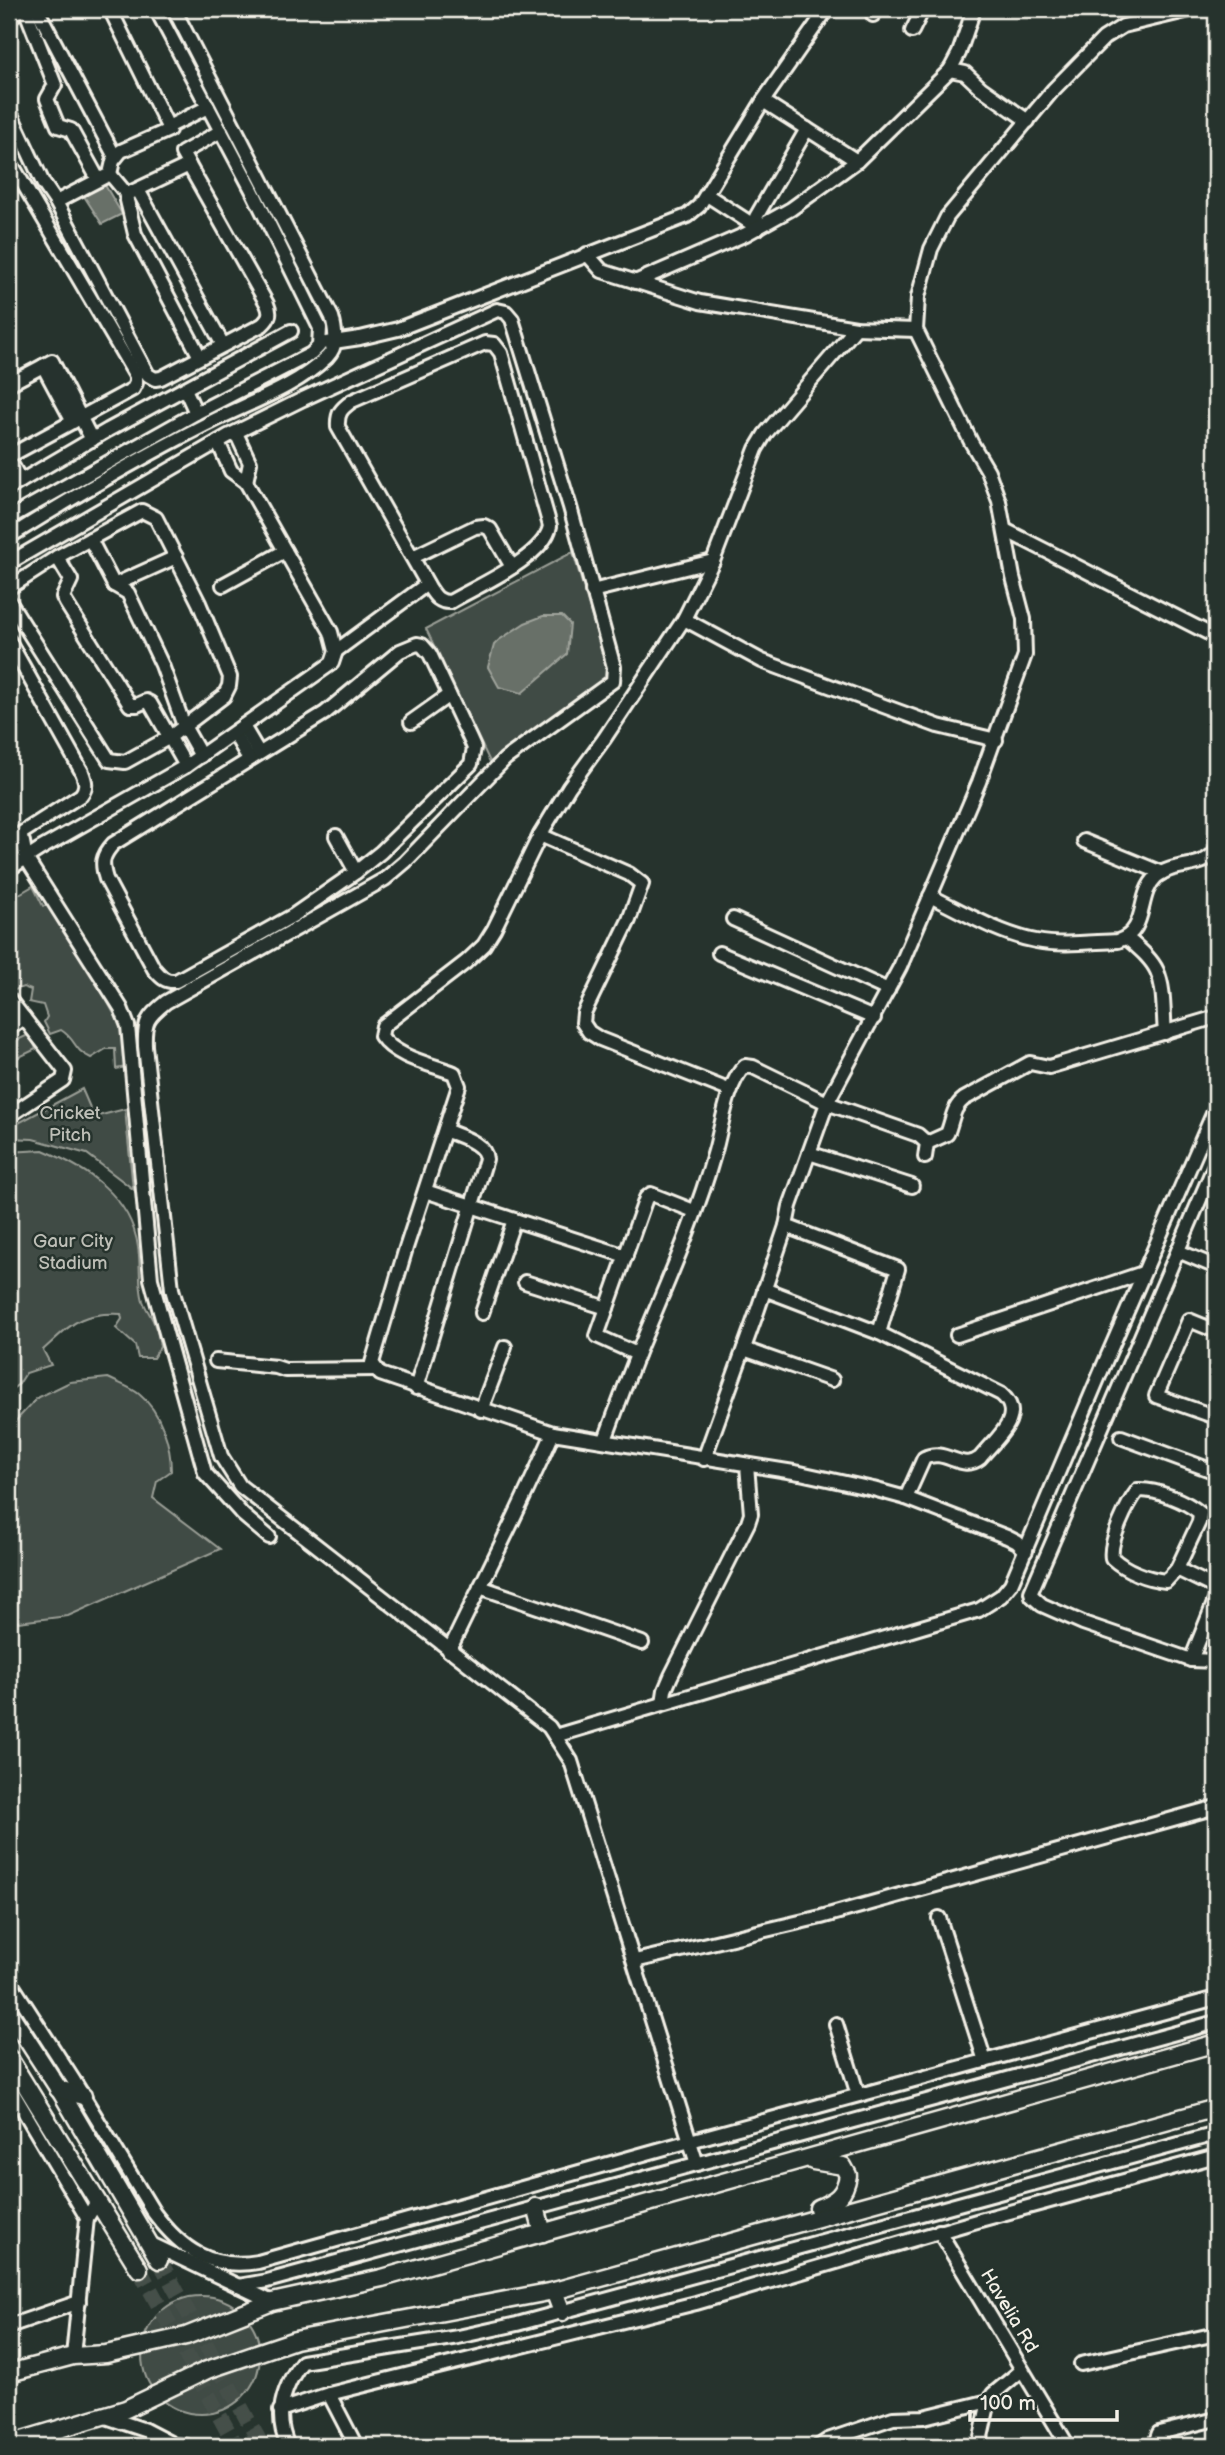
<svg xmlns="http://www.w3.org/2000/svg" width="1225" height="2455" font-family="'Balsamiq Sans',sans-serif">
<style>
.green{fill:#414b45;stroke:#9a9e96;stroke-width:2}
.water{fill:#676f68;stroke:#9fa39b;stroke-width:2}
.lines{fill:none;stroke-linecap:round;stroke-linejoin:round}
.major-tunnel{stroke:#455049;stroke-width:16;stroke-dasharray:16 8;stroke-linecap:butt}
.minor-casing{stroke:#f4f1e8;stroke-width:18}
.major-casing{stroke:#f4f1e8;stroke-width:21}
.minor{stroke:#26332d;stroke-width:12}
.major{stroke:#26332d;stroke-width:16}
.labels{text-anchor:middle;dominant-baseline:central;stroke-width:5;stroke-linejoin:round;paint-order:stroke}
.park-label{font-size:19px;fill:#bebfb7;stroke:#26332d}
.street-label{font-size:19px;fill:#f4f1e8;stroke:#26332d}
</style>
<rect width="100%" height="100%" fill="#26332d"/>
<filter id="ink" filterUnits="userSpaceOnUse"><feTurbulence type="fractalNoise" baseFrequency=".0143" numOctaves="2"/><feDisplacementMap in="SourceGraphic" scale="14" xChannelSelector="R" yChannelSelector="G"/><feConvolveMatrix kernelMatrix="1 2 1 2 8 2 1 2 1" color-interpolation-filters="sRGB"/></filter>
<g filter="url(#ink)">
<g class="green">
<path d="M573 552 609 676 490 762 426 629Z"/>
<path d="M33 886 43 906 54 904 123 1030 126 1067 116 1069 115 1049H106L91 1058C72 1049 77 1040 61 1030L50 1034 44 1022 47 1017 43 1005 29 1002 31 990 23 987 12 991 9 987V900Z"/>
<path d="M30 1034 36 1049 9 1062V1044Z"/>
<path d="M82 1089 94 1117 125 1109 133 1189 87 1154 33 1139 9 1138V1128Z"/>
<path d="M43 1150C86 1168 131 1196 138 1247 141 1264 138 1283 143 1301 146 1310 153 1317 155 1326 158 1332 159 1340 160 1347L153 1358H138L135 1345 116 1328 122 1319 121 1314C79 1312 72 1324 43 1350L51 1365 26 1373 19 1384 9 1391V1152Z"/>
<path d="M108 1378C118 1383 130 1387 139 1394 161 1412 171 1444 171 1471L157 1481 153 1498 220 1549 68 1616 18 1622 9 1618V1428L37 1398 70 1382Z"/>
<circle cx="201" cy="2355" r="59"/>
</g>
<g class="water">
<path d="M102 180 122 214 102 224 80 190Z"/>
<path d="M543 616H562L570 624 567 654 522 693 499 687 488 667 494 645 499 640 525 623Z"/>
</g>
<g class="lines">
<g class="major-tunnel">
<path d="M159 2260 262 2446"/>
<path d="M139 2269 236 2446"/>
</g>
<g class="minor-casing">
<g id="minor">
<path d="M25 9 55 85 47 99 58 126 71 130 98 179"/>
<path d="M37 9 115 157"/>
<path d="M110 9 168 127"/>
<path d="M873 15 876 9"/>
<path d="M9 19 20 9"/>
<path d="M912 31 923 9"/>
<path d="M950 70 959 53 974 9"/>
<path d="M763 101 857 161"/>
<path d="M9 110 43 183 56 202 148 375 155 379 161 378 262 325C270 318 271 313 267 304L182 153 221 131"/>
<path d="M9 168 15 170 136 376V383L133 389 15 453"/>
<path d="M110 174 125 192 135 234 200 357"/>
<path d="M138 190 223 345"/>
<path d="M132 192 189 165"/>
<path d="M707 195 758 228"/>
<path d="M56 202 110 174 113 161 121 151 169 130 168 127 208 107"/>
<path d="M758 228 756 217 807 129"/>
<path d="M587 254 602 271 700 302 856 328 916 330"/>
<path d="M635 282 746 234 791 209 857 161 950 70 965 73 981 88 1028 121"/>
<path d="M856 328 765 434 756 449 713 561 684 619 604 739 569 787 540 835 494 929 484 945 466 962 383 1026 381 1036C395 1057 430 1064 454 1073L459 1086 406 1248 372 1363 380 1374 553 1433 800 1473 873 1489 906 1498 1007 1537 1017 1542 1026 1551"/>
<path d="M327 343 360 338 398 329 687 216 699 206 763 101 827 9"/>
<path d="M485 343 494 344 501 353 550 526C544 558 477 586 450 602 438 602 435 596 429 587L338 427C337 413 341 409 352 401Z"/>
<path d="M9 384 43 366"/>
<path d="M185 389 196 413"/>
<path d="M73 422 43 366 52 361 92 440"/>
<path d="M236 433 250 463 246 482"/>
<path d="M9 460 21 481"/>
<path d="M9 488 108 430 291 331"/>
<path d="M9 518 196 413 311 354 319 346 320 328 252 190 156 9"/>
<path d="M1005 530 1216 637"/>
<path d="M9 537C73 497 138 459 205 425 245 404 294 389 327 357 338 346 336 331 332 317L174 9"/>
<path d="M90 539 114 585 128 593 162 665 184 726 201 756"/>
<path d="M57 557 71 580 63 597 66 603 130 705H137L146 701 150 703 186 766"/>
<path d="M413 557 475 527 484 526 490 529 512 567"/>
<path d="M9 563 228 436 303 399 497 310 506 312 512 319 570 507 614 667 613 681 505 759 405 862 385 879 166 1002C147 1017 144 1022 145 1046L172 1289 221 1456 240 1486 549 1727 571 1761 697 2164"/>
<path d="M114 585 176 557"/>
<path d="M223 585 285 551"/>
<path d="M9 588 57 557 142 511 156 518 199 603 230 677 229 686 224 696 170 737 125 762 109 760 9 601"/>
<path d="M592 591 713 561"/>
<path d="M684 619 762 661 938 726 996 740"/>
<path d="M9 641 82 772C86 782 87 787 81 795L9 841"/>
<path d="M417 644 422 645 430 654 470 739 474 748 471 764 381 852 356 872 294 915 176 981C165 982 161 977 154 969L106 879C101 863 102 856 113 844L325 713 400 651Z"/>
<path d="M336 651 427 584"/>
<path d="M411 722 449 695"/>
<path d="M243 726 259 753"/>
<path d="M234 733 249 759"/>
<path d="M19 835 23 842 26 858 121 1008 128 1026 151 1279 205 1473 243 1515 269 1537"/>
<path d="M540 835 629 874 642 884 629 920 584 1013 583 1023 589 1032 600 1039 731 1091"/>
<path d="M336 836 356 872"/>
<path d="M1084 841 1162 873"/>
<path d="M9 869 40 849 186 766 332 663 336 651 331 632 246 482 231 471 218 442"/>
<path d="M930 896C963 912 999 934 1036 941 1062 946 1091 942 1118 941 1149 930 1136 896 1156 877 1173 861 1203 871 1216 850"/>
<path d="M733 919 888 990"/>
<path d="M1127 938C1138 948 1151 958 1157 971 1165 989 1163 1014 1165 1033"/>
<path d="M719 953 874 1018"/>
<path d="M9 999 65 1071 63 1080 9 1116"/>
<path d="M9 1029 24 1018"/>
<path d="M927 1143 947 1134C953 1120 952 1108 964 1099L1030 1063 1049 1067 1216 1017"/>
<path d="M809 1153 912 1186"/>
<path d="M1216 1162 1031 1592 1032 1596 1042 1605 1083 1623 1191 1660 1216 1661"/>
<path d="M425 1191 626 1256"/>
<path d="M786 1226 898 1269 879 1333"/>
<path d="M1178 1251 1216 1267"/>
<path d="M525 1282 607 1308"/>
<path d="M764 1289 879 1333 1001 1394C1027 1416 996 1438 980 1458 961 1473 946 1447 924 1458L906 1498"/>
<path d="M482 1313 514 1220"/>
<path d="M1216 1331 1189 1320 1156 1396 1216 1417"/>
<path d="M957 1335 1143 1273"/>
<path d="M744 1349 832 1380"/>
<path d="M637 1354 597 1336 646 1198 651 1194 694 1211"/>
<path d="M216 1361 276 1367 285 1370 375 1369"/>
<path d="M416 1388 486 1159C485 1142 458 1136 445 1130"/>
<path d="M481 1410 505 1347"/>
<path d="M1121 1437 1216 1472"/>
<path d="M605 1440C616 1410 627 1380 639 1350 666 1285 696 1219 715 1151 722 1127 727 1082 745 1066L753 1067 827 1103 918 1135 927 1143 925 1157"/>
<path d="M704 1459 757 1312 786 1226 790 1206 827 1103 900 967 979 782 1025 655 1024 619 1013 577 999 501 988 471 971 442 916 330 918 297 931 249 947 217 1053 90 1104 38 1123 26 1194 9"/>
<path d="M1138 1490C1156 1489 1186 1501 1200 1513L1199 1522 1177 1569 1166 1581C1147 1579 1126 1571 1112 1558 1109 1541 1127 1504 1138 1490Z"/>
<path d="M1177 1569 1216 1588"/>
<path d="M480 1587 642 1643"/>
<path d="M449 1651C484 1578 521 1507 553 1433"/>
<path d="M1191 1660 1216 1598"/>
<path d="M663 1703 665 1690 671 1676 748 1523 751 1514 747 1465"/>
<path d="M555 1736 979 1610 1001 1596 1011 1584 1105 1362 1216 1107"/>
<path d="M939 1918 985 2061"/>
<path d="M635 1961 821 1917 1216 1807"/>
<path d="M9 1980 74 2081 154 2213C182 2250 211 2270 258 2262L690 2141 1216 1998"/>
<path d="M836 2024 858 2095"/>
<path d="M9 2086 87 2218"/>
<path d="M939 2231 1068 2446"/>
<path d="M149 2243 272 2302"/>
<path d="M238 2286 267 2281 1216 2022"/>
<path d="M9 2326 79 2302"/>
<path d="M73 2356 87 2218 98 2200"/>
<path d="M1081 2364 1216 2334"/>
<path d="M329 2394 356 2446"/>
<path d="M280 2410 329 2394 696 2303 980 2220 1216 2156"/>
<path d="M103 2416 145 2430 174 2445"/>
<path d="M152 2446 164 2444 186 2446"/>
<path d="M288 2446C274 2416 283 2387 302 2362L458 2337 517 2324 1216 2134"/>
<path d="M819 2446 828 2440 893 2418 924 2417 989 2401"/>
<path d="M979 2446 989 2401 993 2394 1022 2370"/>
<path d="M1154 2446 1159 2433 1216 2419"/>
</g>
</g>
<g class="major-casing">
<g id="major">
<path d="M9 2012 62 2094 159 2260"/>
<path d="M9 2058 139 2269"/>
<path d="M58 2089 83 2096"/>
<path d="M813 2161 843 2166 848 2175C845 2195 836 2201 818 2208"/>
<path d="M536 2207 543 2233"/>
<path d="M554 2291 562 2312"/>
<path d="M9 2373 73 2356 106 2354 186 2336 272 2302 382 2278 1216 2043"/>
<path d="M9 2444 126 2409 207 2370 295 2340 554 2291 1216 2108"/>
</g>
</g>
<use href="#minor" class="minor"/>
<use href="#major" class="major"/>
</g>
</g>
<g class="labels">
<g class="park-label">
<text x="70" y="1113">Cricket<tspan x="70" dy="22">Pitch</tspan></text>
<text x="73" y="1241">Gaur City<tspan x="73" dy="22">Stadium</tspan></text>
</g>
<g class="street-label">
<text transform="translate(1009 2311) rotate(59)">Havelia Rd</text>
</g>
</g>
<rect width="1225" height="2455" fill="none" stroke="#26332d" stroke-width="35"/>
<rect x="18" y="18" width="1190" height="2420" fill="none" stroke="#f4f1e8" stroke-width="2.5" filter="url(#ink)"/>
<path d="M970 2410v10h147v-10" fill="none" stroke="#f4f1e8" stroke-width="3.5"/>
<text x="980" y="2410" font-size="21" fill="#f4f1e8" stroke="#26332d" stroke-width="5" paint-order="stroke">100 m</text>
</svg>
